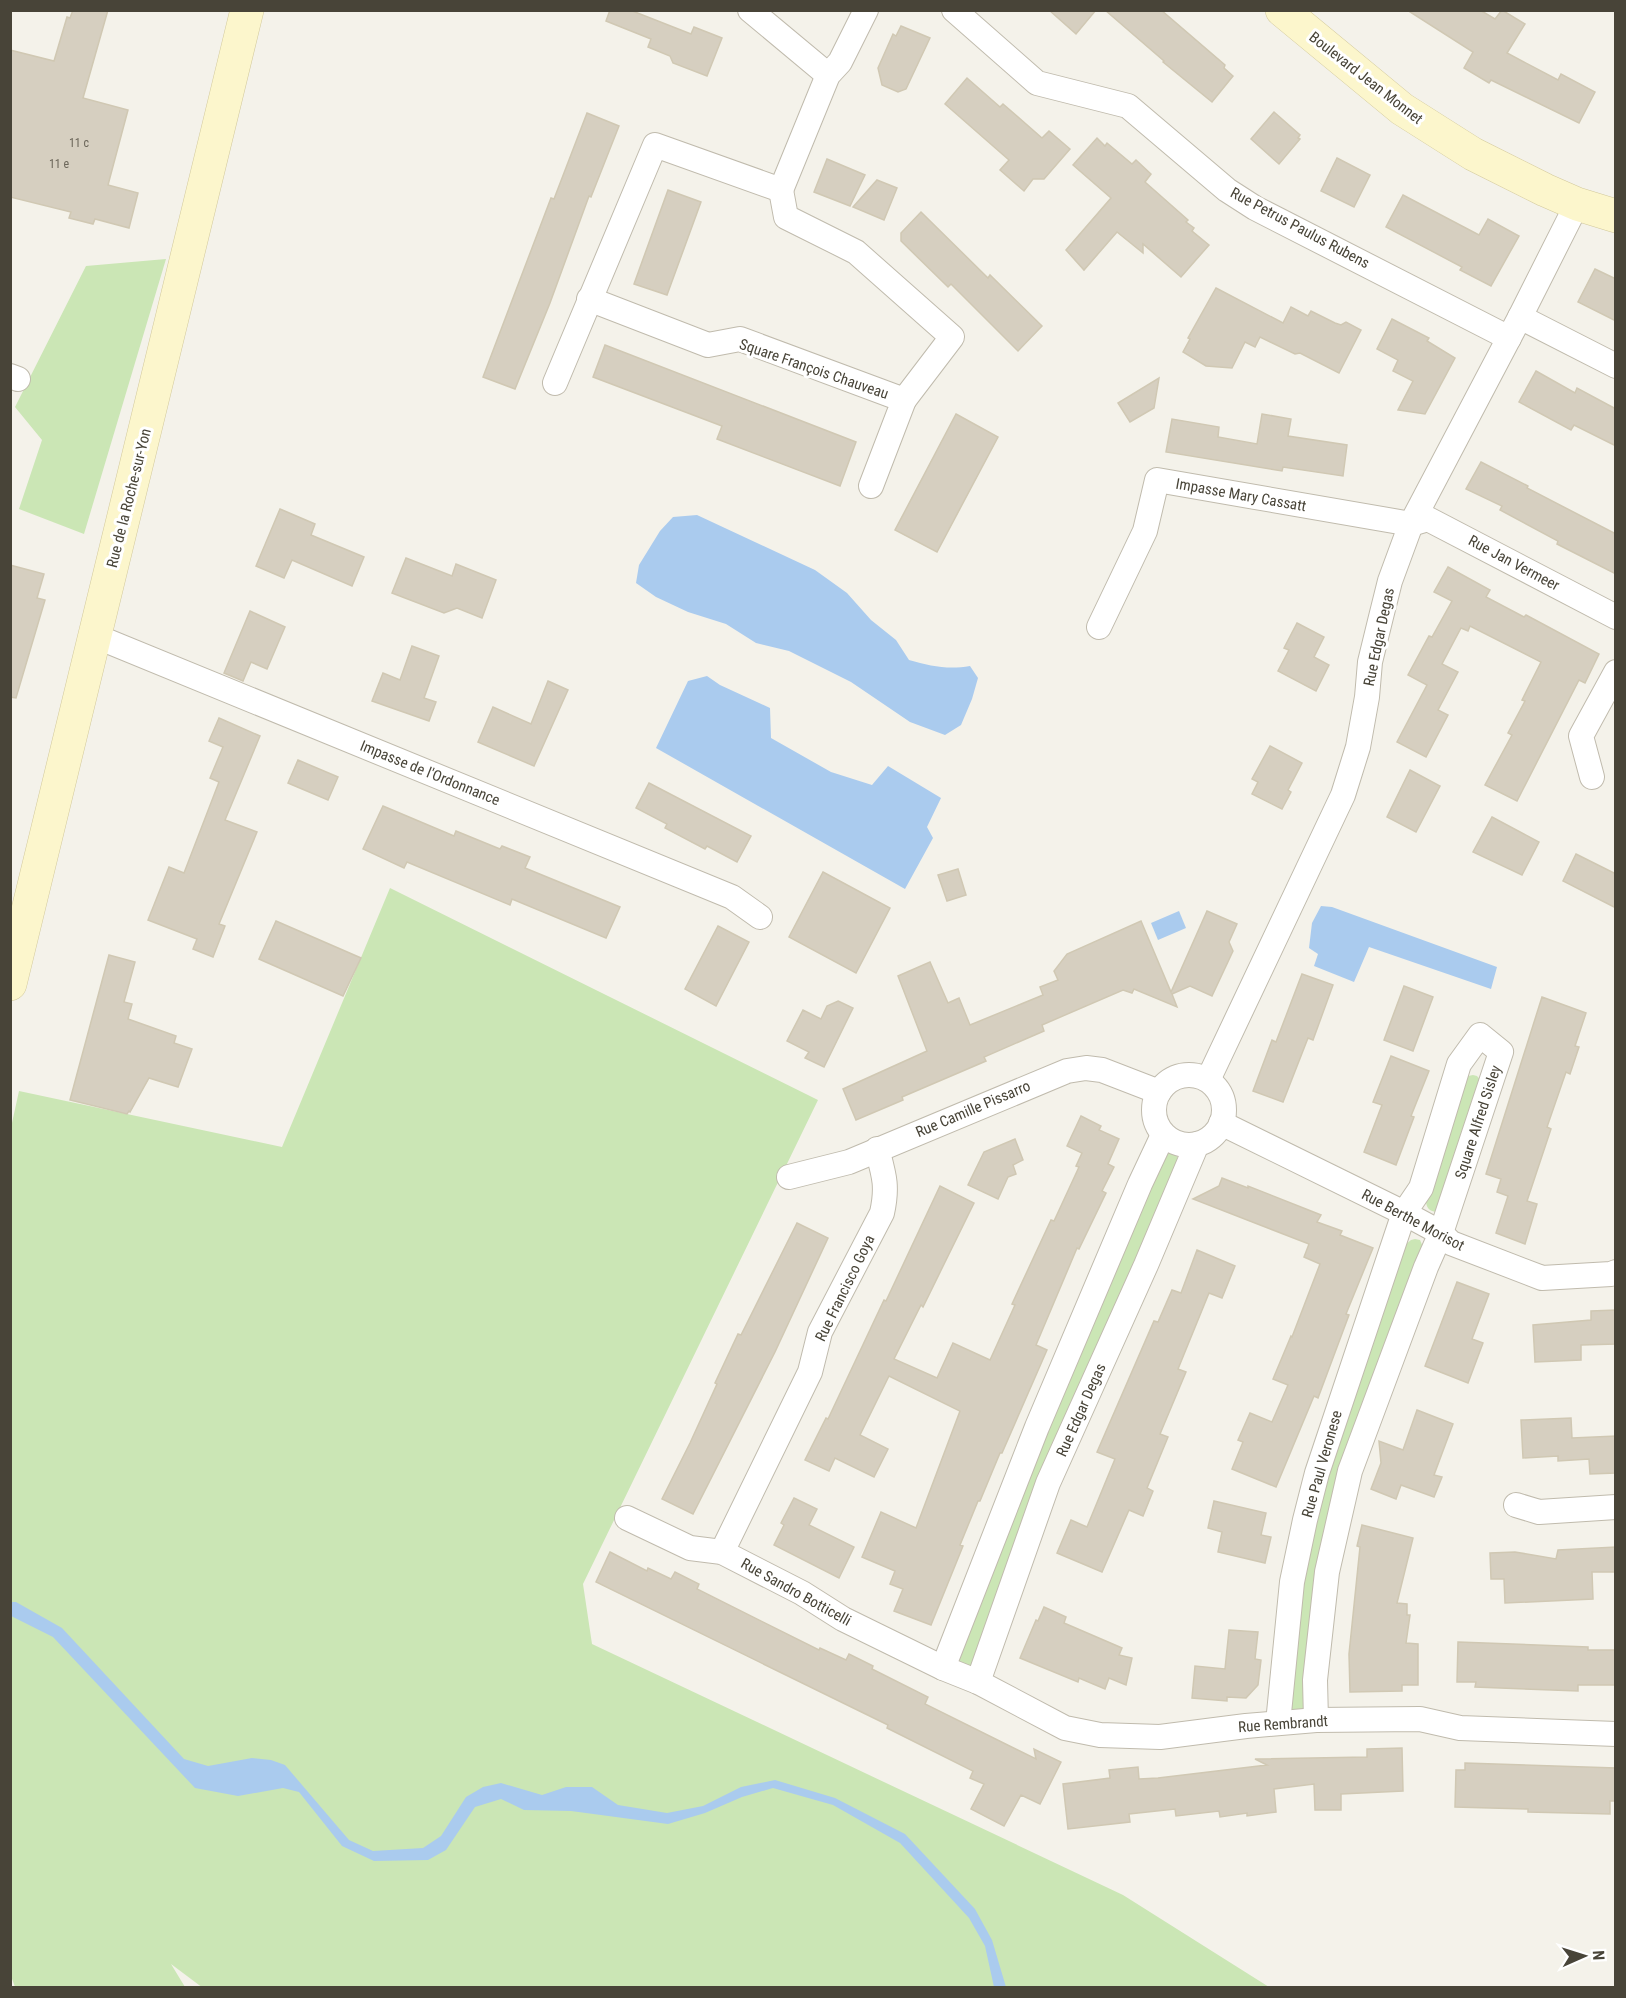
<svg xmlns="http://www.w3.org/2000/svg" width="1626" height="1998" font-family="'Roboto Condensed',sans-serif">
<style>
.green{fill:#cbe6b5}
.water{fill:#aacbee}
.building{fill:#d6cfc0;stroke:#d0c8b3;stroke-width:1.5}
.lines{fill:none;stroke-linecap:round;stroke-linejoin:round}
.minor-casing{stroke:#c0bbad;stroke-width:26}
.secondary-casing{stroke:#d2c99c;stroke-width:34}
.minor{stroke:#fff;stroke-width:24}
.secondary{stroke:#fcf6cc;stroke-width:33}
.labels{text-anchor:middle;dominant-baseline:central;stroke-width:6;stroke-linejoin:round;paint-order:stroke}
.number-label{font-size:12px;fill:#6c675a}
.street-label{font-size:15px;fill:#484438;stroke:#fff}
</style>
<rect width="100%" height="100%" fill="#f4f2ea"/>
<g class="green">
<path d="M166 259 84 534 19 509 42 440 15 407 86 266Z"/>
<path d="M390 888 818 1100 583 1584 592 1644 1123 1895 1269 1987 203 1988 171 1964 185 1987H15L11 1976 10 1132 19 1091 282 1147Z"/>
<path d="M1473 1075 1477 1076 1482 1082 1436 1212C1430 1211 1427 1209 1426 1202L1465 1080 1468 1076Z"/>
<path d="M1171 1153 1176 1154 1178 1160 976 1663 970 1668 959 1663V1657L1030 1465 1165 1154Z"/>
<path d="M1415 1239 1420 1240 1423 1247 1388 1345 1305 1708 1302 1711 1295 1713 1290 1709 1301 1568 1323 1472 1405 1245 1411 1240Z"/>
</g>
<g class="water">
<path d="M697 515 815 570 847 593 871 620 896 640 909 660C930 666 948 670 970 666L978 678 972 699 961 725 945 735 910 722 851 682 789 651 756 643 726 624 688 612 656 597 636 583 639 565 660 531 673 517Z"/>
<path d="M707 676 720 685 770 708 771 738 831 772 872 785 888 766 941 798 927 827 933 838 905 889 656 748 688 681Z"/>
<path d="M1321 906 1332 907 1497 967 1491 989 1369 947 1354 982 1314 966 1318 954 1309 948 1312 923Z"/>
<path d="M1179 911 1186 928 1158 940 1151 923Z"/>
<path d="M11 1602H16L62 1628 184 1759 208 1766 252 1758 271 1760 285 1765 349 1840 373 1851 423 1848 441 1836 466 1797 483 1787 501 1783 542 1795 566 1787H592L618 1805 667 1813 703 1806 741 1787 775 1780 835 1798 905 1834 975 1909 992 1940 1006 1987H994L985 1946 969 1918 900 1843 833 1805 773 1788 742 1797 705 1813 668 1824 571 1811 524 1810 501 1799 475 1807 446 1850 428 1860 374 1861 342 1846 299 1792 283 1788 238 1796 195 1788 53 1637 11 1616Z"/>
</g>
<g class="building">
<path d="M73 10H108L83 98 128 110 108 185 138 193 129 228 95 219 93 224 69 218 71 212 10 197V50L54 61 67 17 70 18Z"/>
<path d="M610 10H630L691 34 694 27 722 38 707 76 673 63 670 56 648 47 651 39 606 21Z"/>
<path d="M1049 10H1096L1076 34Z"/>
<path d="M1105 10H1161L1225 65 1224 68 1233 76 1212 102 1163 62 1164 61Z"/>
<path d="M1407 10H1480L1495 19 1502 10 1525 24 1507 53 1558 80 1561 74 1595 92 1579 123 1491 80 1489 83 1464 68 1473 52Z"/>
<path d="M901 26 930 38 906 89 898 92 882 85 878 68 893 34 896 36Z"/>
<path d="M967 78 1000 107 1003 104 1042 138 1049 131 1070 149 1044 179H1033L1024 191 1000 170 1009 160 945 104Z"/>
<path d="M1274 112 1300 135 1298 138 1300 139 1279 164 1251 139Z"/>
<path d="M587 113 619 126 591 197 589 196 550 303 515 389 483 377 551 198 554 199Z"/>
<path d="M1097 138 1105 146 1107 143 1132 164 1136 160 1151 174 1145 182 1188 220 1186 222 1194 228 1192 231 1209 245 1181 277 1143 244V253L1117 232 1084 270 1066 250 1111 198 1073 165Z"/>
<path d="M1337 158 1370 175 1354 207 1321 191Z"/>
<path d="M827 159 865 175 850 206 814 192Z"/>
<path d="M877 180 897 188 884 220 853 207Z"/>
<path d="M668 190 701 202 667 295 634 284Z"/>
<path d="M1403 195 1479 235 1488 219 1519 236 1491 286 1460 270 1462 267 1386 227Z"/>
<path d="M921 212 988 278 990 275 1042 326 1018 351 951 284 948 287 901 241V233Z"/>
<path d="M1595 269 1616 279V321L1578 302Z"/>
<path d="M1216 288 1283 323 1291 307 1308 316 1311 311 1335 323 1341 325 1346 322 1361 330 1339 373 1300 353 1295 354 1260 337 1255 347 1245 342 1232 368 1206 366 1183 352 1190 339 1188 338Z"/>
<path d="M1392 319 1429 338 1427 341 1455 358 1425 414 1398 410 1413 381 1393 371 1398 360 1377 349Z"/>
<path d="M605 345 856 442 840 486 717 439 722 426 593 377Z"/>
<path d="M1536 371 1575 393 1577 388 1616 409V446L1574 425 1571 430 1519 402Z"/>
<path d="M1159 378 1154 408 1130 422 1118 403Z"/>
<path d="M956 414 998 437 937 552 895 530Z"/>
<path d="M1262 414 1291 419 1288 436 1347 445 1343 476 1283 467 1282 471 1166 452 1172 419 1219 427 1218 437 1257 444Z"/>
<path d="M1481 462 1528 486 1527 488 1616 534V574L1557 544 1558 541 1500 510 1502 506 1466 489Z"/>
<path d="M280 509 315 524 311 535 364 557 352 586 292 560 284 578 256 566Z"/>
<path d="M406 558 452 576 456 564 496 580 482 618 457 608 444 613 392 593Z"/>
<path d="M10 565 44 574 37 598 45 600 16 698 10 697Z"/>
<path d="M1448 567 1490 590 1486 597 1524 617 1526 615 1599 654 1585 683 1579 680 1517 801 1485 785 1512 735 1508 733 1525 701 1522 700 1541 662 1470 626 1468 631 1461 628 1442 664 1458 672 1438 710 1448 715 1426 757 1397 742 1427 685 1408 675 1429 636 1432 637 1452 601 1434 592Z"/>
<path d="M250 611 285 627 267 669 251 662 243 681 224 673Z"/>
<path d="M1297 623 1324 637 1314 657 1329 665 1316 691 1278 671 1289 650 1284 648Z"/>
<path d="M412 646 439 656 424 698 436 702 429 721 372 701 383 673 400 680Z"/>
<path d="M548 681 568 690 534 766 478 742 493 707 531 724Z"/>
<path d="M219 718 260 736 225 820 257 832 219 924 225 926 213 957 193 949 197 939 148 920 169 867 184 873 219 782 210 778 223 747 209 741Z"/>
<path d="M1270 746 1302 763 1288 790 1291 792 1282 809 1252 794 1258 782 1252 779Z"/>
<path d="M298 760 338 777 328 800 288 783Z"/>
<path d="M1410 770 1440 786 1416 832 1387 817Z"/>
<path d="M649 783 751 836 737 862 707 846 705 849 665 828 667 824 636 808Z"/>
<path d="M383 806 454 836 456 831 500 849 502 846 530 857 525 868 620 907 606 938 512 899 510 905 407 862 404 868 363 849Z"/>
<path d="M1492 817 1539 842 1522 875 1473 852Z"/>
<path d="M1576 854 1616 874V908L1563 881Z"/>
<path d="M958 869 966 895 947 901 938 875Z"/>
<path d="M823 872 890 908 856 973 789 937Z"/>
<path d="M1207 911 1237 924 1229 942 1233 951 1212 996 1190 986 1172 994 1177 1007 1134 989 1132 993 1123 990 1042 1025 1044 1031 984 1057 986 1061 902 1097 903 1100 856 1120 843 1089 927 1051 898 976 930 962 948 1003 959 998 970 1025 1043 995 1040 987 1058 980 1054 971 1067 954 1141 921 1171 992Z"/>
<path d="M276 921 361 958 343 996 259 959Z"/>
<path d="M718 926 749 942 716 1006 685 989Z"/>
<path d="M109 955 135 962 124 1002 132 1004 128 1019 176 1036 174 1043 192 1049 178 1087 149 1078 130 1112 129 1111 127 1114 70 1100Z"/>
<path d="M1302 974 1333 985 1313 1040 1308 1038 1283 1102 1253 1091 1272 1040 1276 1042Z"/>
<path d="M1404 986 1433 997 1413 1051 1384 1040Z"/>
<path d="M1542 997 1586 1013 1575 1046 1579 1047 1570 1074 1566 1072 1547 1127 1551 1129 1527 1201 1537 1204 1525 1244 1496 1233 1508 1196 1497 1192 1501 1179 1486 1174Z"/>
<path d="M838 1001 853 1008 824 1067 805 1058 809 1052 787 1041 803 1010 821 1019 827 1006Z"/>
<path d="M1391 1056 1429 1071 1411 1116 1414 1117 1396 1165 1364 1152 1382 1105 1373 1102Z"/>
<path d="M1081 1116 1101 1126 1099 1130 1119 1139 1108 1164 1114 1167 1102 1191 1106 1193 1079 1249 1077 1248 1036 1345 1047 1350 1002 1453H1000L980 1501H978L960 1545 963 1546 931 1625 894 1611 903 1589 890 1584 895 1571 862 1557 881 1512 916 1528 960 1411 889 1376 860 1435 888 1449 874 1477 835 1458 829 1471 805 1460 826 1418 828 1419 884 1300 886 1301 940 1186 974 1203 923 1307 921 1305 894 1359 937 1378 953 1343 990 1360 1015 1305 1012 1304 1051 1220 1054 1221 1079 1167 1076 1166 1082 1153 1067 1146Z"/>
<path d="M1015 1139 1023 1160 1013 1165 1016 1174 1008 1177 998 1199 968 1185 984 1152Z"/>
<path d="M1222 1178 1248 1188V1186L1321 1215 1317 1222 1342 1231 1340 1235 1373 1248 1346 1314 1349 1315 1318 1398 1314 1396 1276 1487 1232 1469 1243 1442 1238 1440 1250 1413 1272 1422 1288 1385 1273 1379 1291 1336 1292 1337 1320 1264 1304 1257 1309 1244 1193 1199 1219 1186Z"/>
<path d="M797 1223 828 1238 775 1352 693 1514 662 1499 690 1443 717 1384 715 1383 738 1334 741 1335Z"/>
<path d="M1197 1250 1235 1266 1222 1298 1209 1293 1178 1369 1186 1372 1160 1434 1168 1437 1147 1488 1153 1491 1143 1516 1129 1510 1102 1572 1057 1553 1071 1520 1087 1527 1115 1459 1097 1452 1154 1321 1158 1322 1172 1290 1181 1293Z"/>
<path d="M1457 1282 1489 1294 1472 1339 1483 1343 1468 1383 1425 1366Z"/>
<path d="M1616 1310V1344L1581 1345V1360L1535 1362 1533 1325 1591 1320V1311Z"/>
<path d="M1417 1410 1453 1424 1434 1475 1442 1477 1434 1497 1401 1485 1396 1499 1371 1489 1381 1463 1379 1441 1403 1450Z"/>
<path d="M1571 1418 1572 1438 1616 1436V1473L1590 1474 1589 1459 1558 1461V1456L1523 1458 1521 1420Z"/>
<path d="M794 1498 817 1509 809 1525 854 1547 839 1578 774 1545 784 1525 781 1523Z"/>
<path d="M1214 1501 1266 1513 1261 1535 1271 1537 1265 1563 1218 1552 1222 1532 1208 1528Z"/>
<path d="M1362 1525 1413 1538 1397 1603 1407 1604V1615H1410L1406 1643 1418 1644V1685H1402V1691L1350 1692 1349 1654 1360 1547 1357 1546Z"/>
<path d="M1616 1547V1572H1592L1593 1599 1505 1603 1504 1579H1491L1490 1553 1515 1552 1556 1559 1558 1550Z"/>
<path d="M610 1552 647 1571 648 1568 671 1579 675 1572 699 1584 697 1589 819 1650 820 1648 846 1660 849 1654 873 1666 872 1669 928 1697 925 1704 1036 1759 1034 1749 1061 1762 1040 1804 1021 1795 1004 1826 971 1809 984 1784 970 1778 973 1771 887 1728 888 1725 596 1582Z"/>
<path d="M1044 1607 1066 1617 1064 1623 1122 1648 1119 1655 1132 1658 1126 1685 1109 1678 1105 1689 1079 1678 1078 1682 1020 1658 1036 1620 1038 1621Z"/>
<path d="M1229 1630 1258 1632 1255 1659 1261 1660 1258 1685 1246 1698 1227 1697V1701L1192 1698 1195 1666 1225 1669Z"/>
<path d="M1458 1642 1588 1647V1650H1616V1685H1578V1691L1475 1687 1476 1682H1457Z"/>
<path d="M1402 1748 1403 1791 1341 1794V1810H1315L1314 1784 1274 1789 1276 1812 1247 1816V1813L1220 1817 1219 1811 1176 1816 1175 1809 1129 1814 1130 1822 1068 1829 1063 1784 1110 1778 1109 1770 1138 1767 1139 1779 1158 1778 1267 1765 1255 1759 1367 1757V1749Z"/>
<path d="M1465 1763 1616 1768V1801H1610V1814L1528 1812V1809L1455 1807 1456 1770H1465Z"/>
</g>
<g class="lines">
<g class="minor-casing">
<g id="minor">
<path d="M750 10 828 75"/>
<path d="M954 10 1037 83 1128 106 1227 190 1255 208 1509 338"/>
<path d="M781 190 828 75 840 62 866 10"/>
<path d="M589 299 708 345 740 339 904 400 871 486"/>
<path d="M1520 317 1616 366"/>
<path d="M10 376 18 379"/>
<path d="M555 383 655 145 781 190 786 217 856 252 952 337 904 400"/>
<path d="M1099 627 1145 531 1157 480 1411 524 1428 519 1616 617"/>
<path d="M95 636 732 897 760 917"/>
<path d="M1592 777 1581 736 1616 672"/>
<circle cx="1189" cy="1110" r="35"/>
<path d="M1208 1080 1343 795 1358 747 1367 697 1370 662 1381 617 1390 581 1411 524 1520 317 1577 204"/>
<path d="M1221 1123 1404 1213 1441 1233 1451 1243 1542 1278 1611 1274 1616 1272"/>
<path d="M789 1177 849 1162 1067 1071 1086 1068 1102 1070 1159 1092"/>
<path d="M1516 1505 1539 1512 1616 1507"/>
<path d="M627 1518 690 1548 722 1552 802 1593 843 1619 943 1668 978 1682 1065 1728 1100 1735 1160 1737 1246 1726 1316 1720 1420 1719 1460 1728 1616 1734"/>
<path d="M722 1552 810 1372 820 1332 882 1213C888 1186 884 1175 877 1149"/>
<path d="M943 1668 1037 1427 1140 1184 1163 1135"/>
<path d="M978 1682 1048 1483 1146 1265 1197 1144"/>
<path d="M1278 1723 1292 1582 1305 1520 1317 1473 1404 1213 1421 1188 1459 1064 1480 1035 1501 1052 1441 1233 1426 1267 1350 1471 1327 1572 1315 1680 1316 1720"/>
</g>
</g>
<g class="secondary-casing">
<g id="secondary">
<path d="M1282 10 1402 109 1473 154 1545 190 1577 204 1616 216"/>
<path d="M10 984 247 10"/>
</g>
</g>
<use href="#minor" class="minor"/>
<use href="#secondary" class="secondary"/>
</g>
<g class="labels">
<g class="number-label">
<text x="79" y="143">11 c</text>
<text x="59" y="164">11 e</text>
</g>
<g class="street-label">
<text transform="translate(1366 78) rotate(38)">Boulevard Jean Monnet</text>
<text transform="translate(1300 228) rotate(28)">Rue Petrus Paulus Rubens</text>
<text transform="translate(814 369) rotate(19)">Square François Chauveau</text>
<text transform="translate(1241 495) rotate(10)">Impasse Mary Cassatt</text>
<text transform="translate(129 498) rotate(-76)">Rue de la Roche-sur-Yon</text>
<text transform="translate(1514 563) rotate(28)">Rue Jan Vermeer</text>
<text transform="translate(1379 637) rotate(-78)">Rue Edgar Degas</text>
<text transform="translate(430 773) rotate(22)">Impasse de l'Ordonnance</text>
<text transform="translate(973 1109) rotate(-23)">Rue Camille Pissarro</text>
<text transform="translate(1478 1122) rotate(-72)">Square Alfred Sisley</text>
<text transform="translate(1413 1220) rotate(28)">Rue Berthe Morisot</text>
<text transform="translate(845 1288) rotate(-64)">Rue Francisco Goya</text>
<text transform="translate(1081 1410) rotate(-66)">Rue Edgar Degas</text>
<text transform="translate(1322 1464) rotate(-74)">Rue Paul Veronese</text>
<text transform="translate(796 1592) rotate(29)">Rue Sandro Botticelli</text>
<text transform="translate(1283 1724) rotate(-4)">Rue Rembrandt</text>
</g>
</g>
<rect width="1626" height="1998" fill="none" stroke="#484438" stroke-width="24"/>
<g transform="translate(1584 1956) rotate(87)" stroke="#ffffff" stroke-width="4.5" paint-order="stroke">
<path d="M0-4.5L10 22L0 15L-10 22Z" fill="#484438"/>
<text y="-9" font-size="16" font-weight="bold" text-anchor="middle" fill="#484438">N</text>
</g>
</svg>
